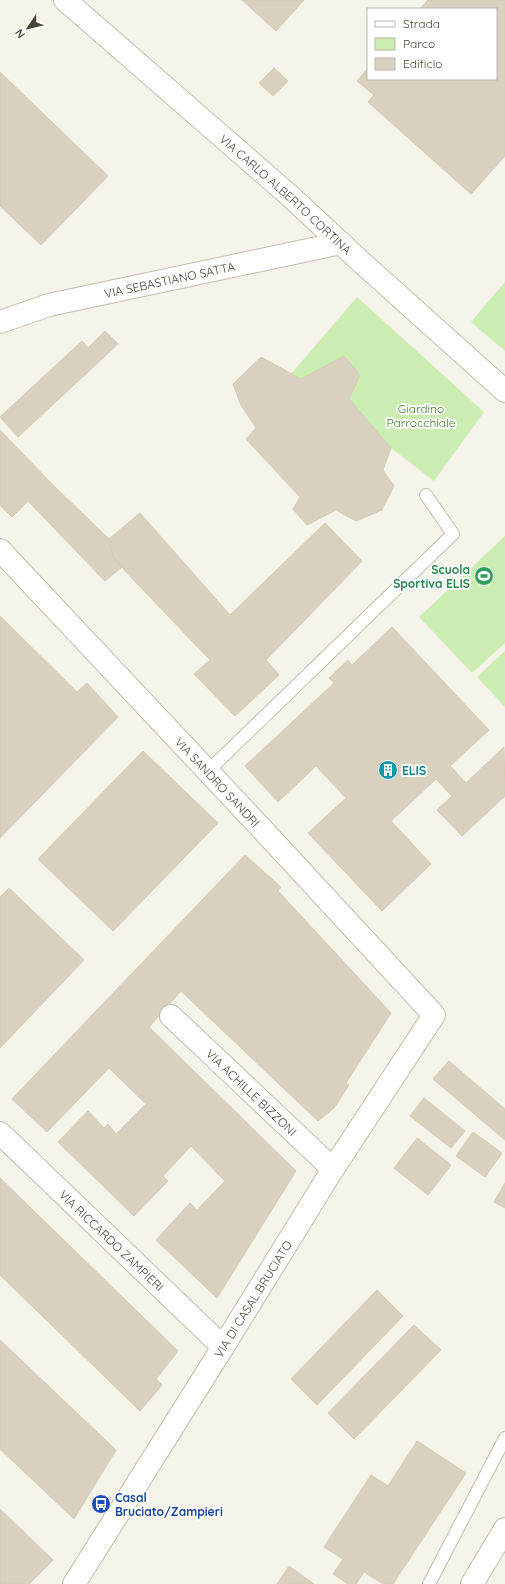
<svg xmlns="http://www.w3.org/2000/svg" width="505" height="1584" font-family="Quicksand,sans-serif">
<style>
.green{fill:#ccedb1}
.building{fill:#d9d1bf;stroke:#d4cab1}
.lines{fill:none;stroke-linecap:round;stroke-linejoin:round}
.service-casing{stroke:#c3bdac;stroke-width:14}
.minor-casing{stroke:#c3bdac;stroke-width:24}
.tertiary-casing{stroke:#c3bdac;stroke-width:24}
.service{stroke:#fff;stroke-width:12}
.minor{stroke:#fff;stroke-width:22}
.tertiary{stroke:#fff;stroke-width:22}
.labels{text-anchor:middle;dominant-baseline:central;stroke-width:4;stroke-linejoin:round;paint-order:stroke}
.street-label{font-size:12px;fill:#4b4537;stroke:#fff}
.park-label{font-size:12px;fill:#408325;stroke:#fff}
.leisure-label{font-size:12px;font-weight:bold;fill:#27864d;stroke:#fff;text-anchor:end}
.culture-label{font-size:12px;font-weight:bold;fill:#0d838f;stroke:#fff;text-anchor:start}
.transit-label{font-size:12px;font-weight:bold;fill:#164399;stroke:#fff;text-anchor:start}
</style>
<rect width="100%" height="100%" fill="#f6f4ea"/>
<g class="green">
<path d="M505 282V351L471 322Z"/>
<path d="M357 297 484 412 434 481 391 448 349 399 360 375 344 356 301 379 291 374Z"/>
<path d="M505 536V643L472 673 419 617Z"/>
<path d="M505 651V707L477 677Z"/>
</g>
<g class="building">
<path d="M242 0H304L276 31Z"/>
<path d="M428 0H505V156L471 194 368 102 374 95 357 81 368 68V79H496V51L498 49 496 48V9H420Z"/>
<path d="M274 68 288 81 273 96 259 83Z"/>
<path d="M0 72 108 176 41 245 0 206Z"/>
<path d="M105 331 118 344 18 437 0 417 82 341 88 348Z"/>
<path d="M344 356 360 375 349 399 391 448 383 470 394 486 382 510 356 521 336 510 307 525 293 509 300 497 246 439 256 428 241 405 233 384 261 357 301 379Z"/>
<path d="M0 430 53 485 109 539 113 556 122 567 105 581 28 501 12 517 0 505Z"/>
<path d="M140 513 230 615 325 523 362 561 266 660 279 675 235 716 194 674 210 660 126 572 113 556 109 539Z"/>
<path d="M0 616 77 692 87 683 118 717 0 838Z"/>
<path d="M392 627 489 730 450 766 466 783 504 747 505 796 462 836 437 810 452 796 436 779 391 821 431 864 382 911 308 833 346 798 316 766 278 802 245 766 334 683 329 678 348 660 352 665Z"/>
<path d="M143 751 218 823 113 931 38 859Z"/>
<path d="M245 855 281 887 278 891 391 1013 346 1083 349 1085 334 1108 318 1121 181 991 149 1027 296 1171 217 1298 156 1240 190 1203 197 1210 225 1181 191 1146 163 1176 168 1181 134 1216 58 1142 88 1111 104 1128 108 1124 116 1134 146 1104 109 1068 47 1132 12 1099Z"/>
<path d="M9 888 84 960 0 1048V897Z"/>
<path d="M449 1061 505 1109V1140L433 1079Z"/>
<path d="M424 1098 465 1131 451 1148 410 1116Z"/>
<path d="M473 1132 502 1153 485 1177 456 1156Z"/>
<path d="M417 1138 451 1165 428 1195 394 1168Z"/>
<path d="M0 1178 178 1351 156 1379 162 1385 140 1411 0 1275Z"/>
<path d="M505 1183V1208L494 1202Z"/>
<path d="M377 1290 403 1316 317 1405 291 1379Z"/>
<path d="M414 1325 441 1350 354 1439 328 1413Z"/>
<path d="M0 1340 116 1450 74 1519 0 1449Z"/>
<path d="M417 1441 466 1473 393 1584H383L364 1572 356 1584H348L333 1574 343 1559 324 1547 371 1475 388 1486Z"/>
<path d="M0 1509 53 1560 29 1584H0Z"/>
<path d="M289 1566 314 1584H277Z"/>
</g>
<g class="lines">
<g class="service-casing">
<g id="service">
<path d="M207 772 453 534 426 495"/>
<path d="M429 1584 505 1438"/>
</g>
</g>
<g class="minor-casing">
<g id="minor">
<path id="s1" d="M65 0 290 196 360 261 505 391"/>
<path id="s2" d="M0 322 49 305 341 243"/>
<path id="s3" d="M0 550 262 829 434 1015 333 1169 223 1347"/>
<path id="s4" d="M171 1016 333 1169"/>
<path d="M472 1584 505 1529"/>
</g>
</g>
<g class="tertiary-casing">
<g id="tertiary">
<path id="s5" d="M0 1133 223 1347 74 1584"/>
</g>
</g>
<use href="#service" class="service"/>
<use href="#minor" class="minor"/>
<use href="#tertiary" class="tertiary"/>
</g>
<defs>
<g id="stadium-disc" transform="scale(1)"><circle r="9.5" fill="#2e9e5b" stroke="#fff"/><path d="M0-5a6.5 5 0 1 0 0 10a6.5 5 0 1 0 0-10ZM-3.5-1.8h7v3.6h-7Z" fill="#fff"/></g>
<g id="building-disc" transform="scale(1)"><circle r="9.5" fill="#0f9aa8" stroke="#fff"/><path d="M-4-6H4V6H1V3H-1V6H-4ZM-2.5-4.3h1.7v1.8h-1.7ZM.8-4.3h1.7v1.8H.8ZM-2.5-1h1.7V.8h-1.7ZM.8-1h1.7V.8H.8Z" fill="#fff"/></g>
<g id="bus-disc" transform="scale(1)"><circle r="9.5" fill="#1a4fb4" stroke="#fff"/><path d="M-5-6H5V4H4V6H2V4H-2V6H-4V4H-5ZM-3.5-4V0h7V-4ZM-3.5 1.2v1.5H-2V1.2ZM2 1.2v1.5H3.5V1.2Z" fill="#fff"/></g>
</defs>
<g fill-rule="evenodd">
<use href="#stadium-disc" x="484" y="576"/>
<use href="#building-disc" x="388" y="770"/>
<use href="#bus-disc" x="101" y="1504"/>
</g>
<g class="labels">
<g class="street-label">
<text stroke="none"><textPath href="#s1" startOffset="294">VIA CARLO ALBERTO CORTINA</textPath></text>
<text stroke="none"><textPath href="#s2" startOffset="175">VIA SEBASTIANO SATTA</textPath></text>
<text stroke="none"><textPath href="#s3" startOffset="318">VIA SANDRO SANDRI</textPath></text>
<text stroke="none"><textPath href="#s4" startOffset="111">VIA ACHILLE BIZZONI</textPath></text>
<text stroke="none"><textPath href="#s5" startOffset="155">VIA RICCARDO ZAMPIERI</textPath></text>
<text transform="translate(253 1299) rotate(-58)">VIA DI CASAL BRUCIATO</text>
</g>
<g class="park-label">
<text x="421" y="408">Giardino<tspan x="421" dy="14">Parrocchiale</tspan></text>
</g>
<g class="leisure-label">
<text x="470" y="569">Scuola<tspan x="470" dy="14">Sportiva ELIS</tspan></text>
</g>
<g class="culture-label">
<text x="402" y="770">ELIS</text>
</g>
<g class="transit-label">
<text x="115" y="1497">Casal<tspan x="115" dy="14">Bruciato/Zampieri</tspan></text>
</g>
</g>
<rect x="367" y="8" width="130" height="72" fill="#ffffff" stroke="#b7b5af"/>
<rect x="375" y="21" width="20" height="6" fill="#ffffff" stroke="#b7b5af"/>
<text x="403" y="28" font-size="12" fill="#4b4537">Strada</text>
<rect x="375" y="38" width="20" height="12" fill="#ccedb1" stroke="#b7b5af"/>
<text x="403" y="48" font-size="12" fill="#4b4537">Parco</text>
<rect x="375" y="58" width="20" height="12" fill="#d9d1bf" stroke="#b7b5af"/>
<text x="403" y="68" font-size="12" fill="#4b4537">Edificio</text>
<g transform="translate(28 28) rotate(235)" stroke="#ffffff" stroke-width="3" paint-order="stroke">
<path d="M0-3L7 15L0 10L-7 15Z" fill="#4b4537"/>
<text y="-6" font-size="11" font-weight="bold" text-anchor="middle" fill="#4b4537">N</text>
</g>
</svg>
